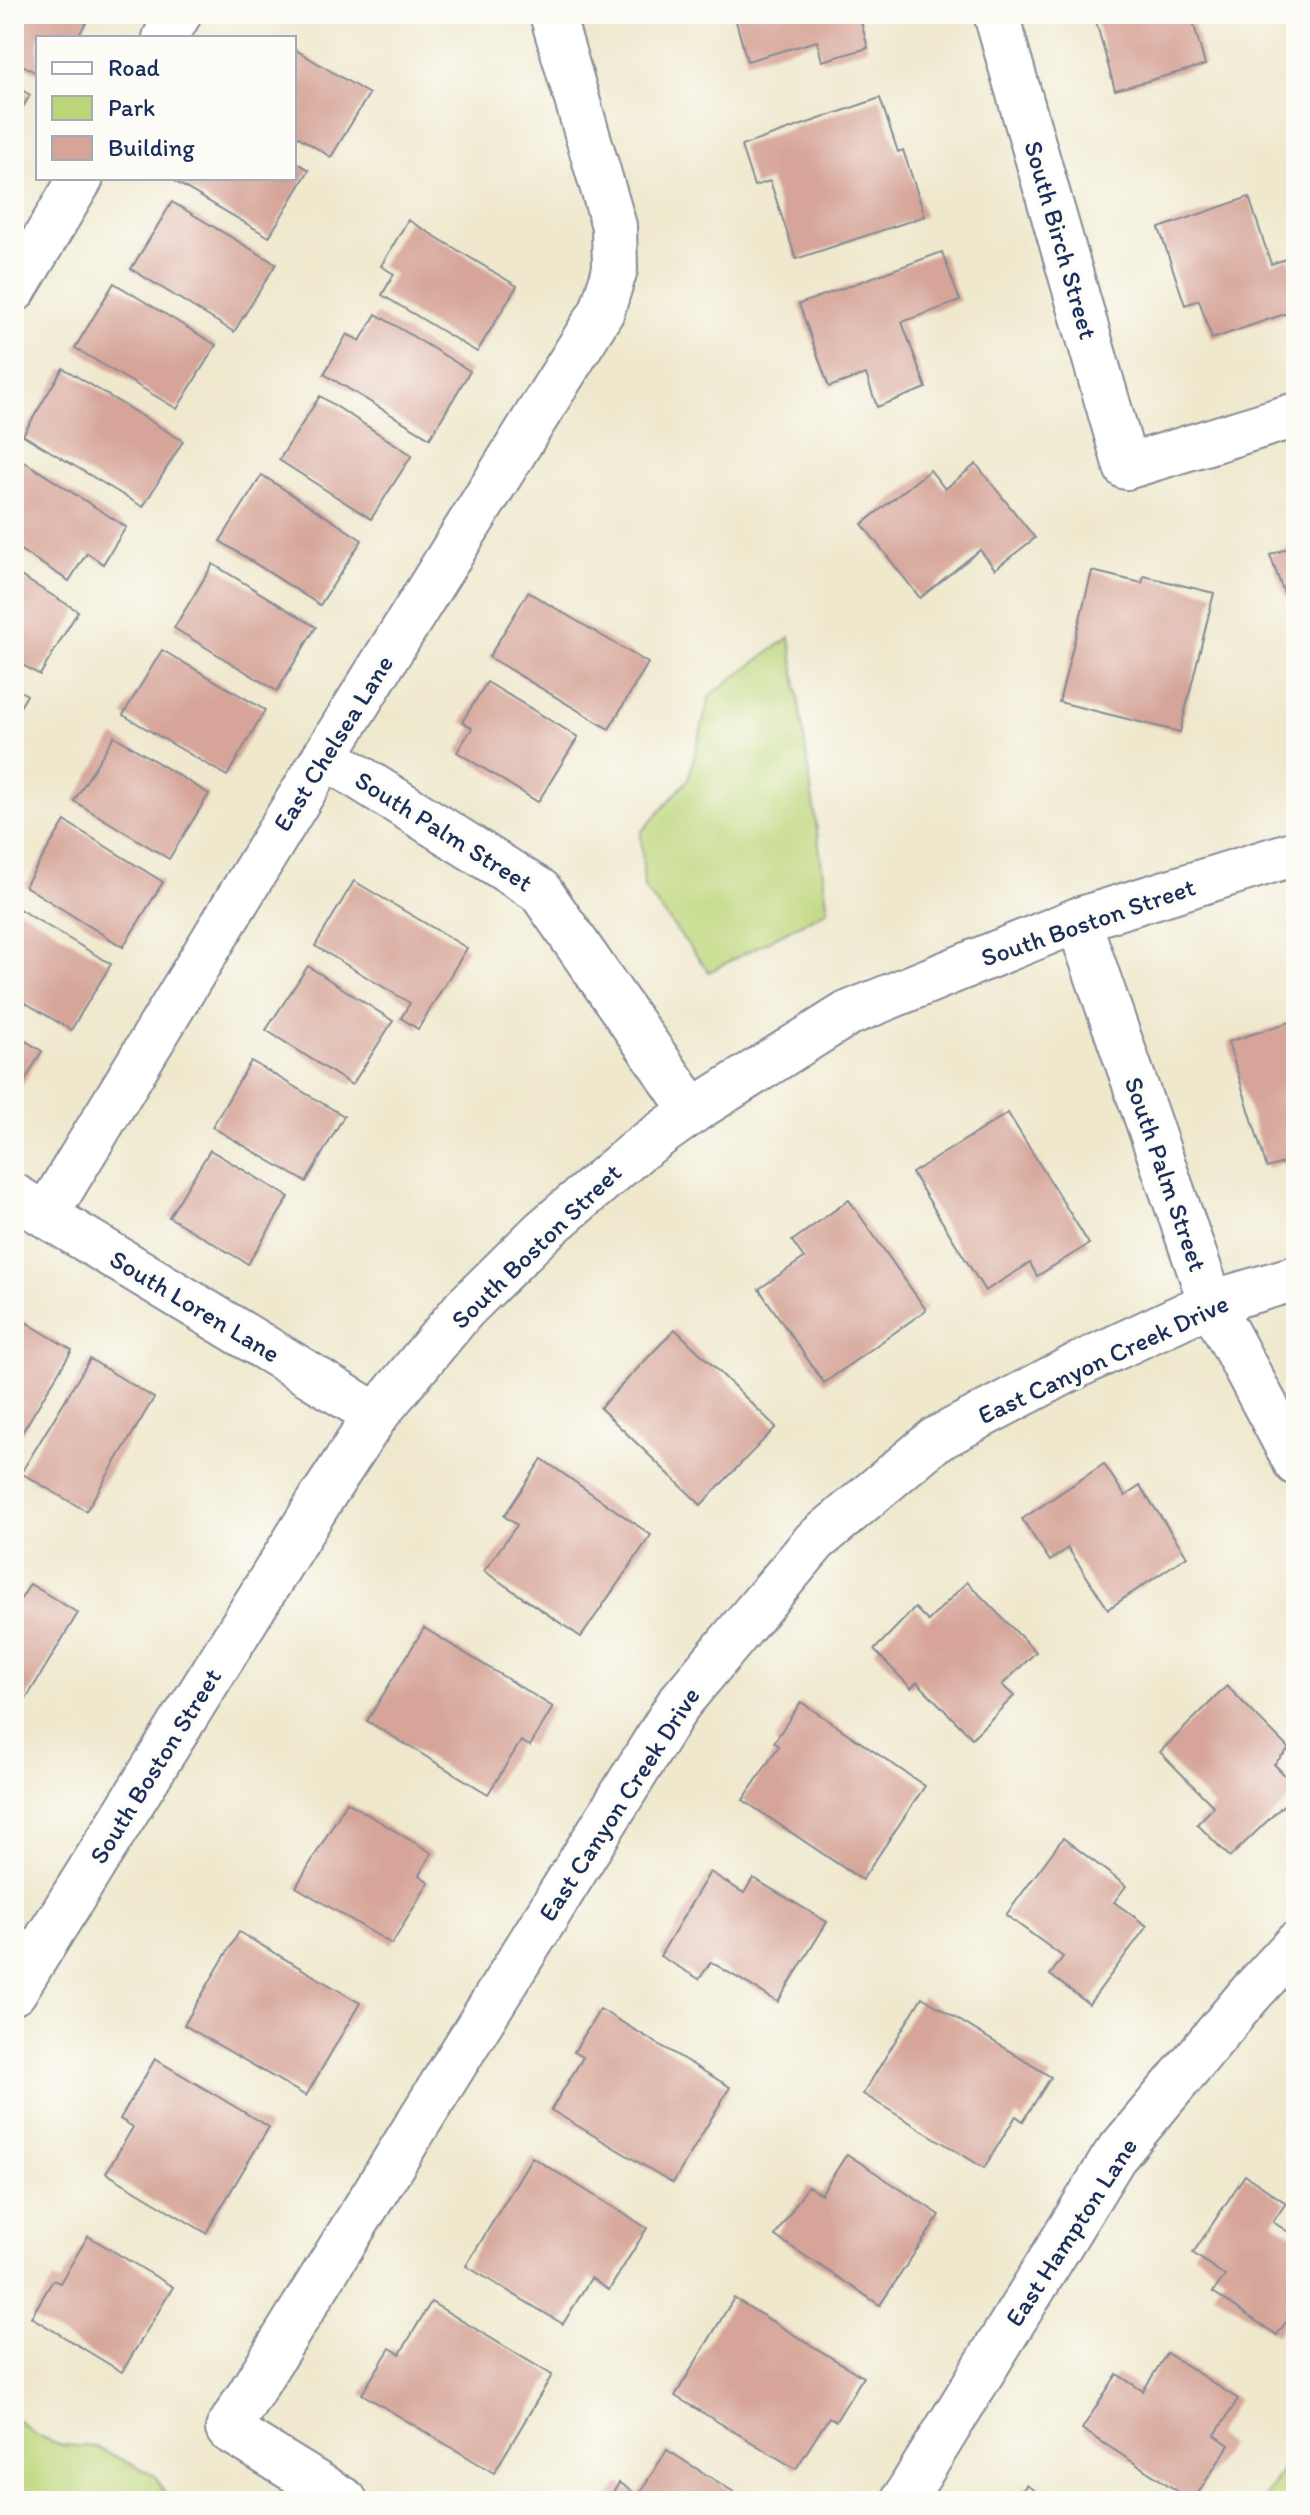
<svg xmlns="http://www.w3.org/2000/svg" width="1310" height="2515" font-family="Itim,sans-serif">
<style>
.green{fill:#bdd67a;stroke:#6c826c;stroke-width:2}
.building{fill:#d6a498}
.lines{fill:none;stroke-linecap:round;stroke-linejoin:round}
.street-casing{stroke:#858c96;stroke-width:48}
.street{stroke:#fff;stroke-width:44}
.labels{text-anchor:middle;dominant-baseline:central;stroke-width:7;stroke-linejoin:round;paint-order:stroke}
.street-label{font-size:26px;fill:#1b2f5e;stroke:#fdfcf7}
</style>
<rect width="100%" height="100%" fill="#fdfcf7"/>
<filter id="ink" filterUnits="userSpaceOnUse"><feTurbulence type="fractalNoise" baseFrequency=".0125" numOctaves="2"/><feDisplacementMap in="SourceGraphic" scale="16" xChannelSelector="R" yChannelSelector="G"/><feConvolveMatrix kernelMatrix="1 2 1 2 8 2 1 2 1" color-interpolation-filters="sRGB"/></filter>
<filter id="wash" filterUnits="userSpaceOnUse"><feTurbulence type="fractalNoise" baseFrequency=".006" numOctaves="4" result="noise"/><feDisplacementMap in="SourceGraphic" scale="32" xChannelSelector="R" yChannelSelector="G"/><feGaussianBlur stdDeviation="1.8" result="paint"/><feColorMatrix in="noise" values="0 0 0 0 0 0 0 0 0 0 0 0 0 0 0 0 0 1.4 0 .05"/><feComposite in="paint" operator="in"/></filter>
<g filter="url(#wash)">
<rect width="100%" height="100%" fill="#efe8cd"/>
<g class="green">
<path d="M790 637 828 910 709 972 644 888 641 832 688 780 710 695Z"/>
<path d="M14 2417 35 2435 61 2445 96 2447 155 2476 169 2501H14Z"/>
<path d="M1296 2448V2501H1263Z"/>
</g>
<g id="blocks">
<g class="building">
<path d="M14 14H87L90 16 77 38H38V74L14 60Z"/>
<path d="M734 14H859L868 48 822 61 817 41 747 61Z"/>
<path d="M1094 14H1191L1205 65 1115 90Z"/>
<path d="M294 49 369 94 331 157 294 134Z"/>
<path d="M14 85 30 95 14 122Z"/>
<path d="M880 98 898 152 903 150 925 216 796 259 770 181 754 186 741 146Z"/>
<path d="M294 161 309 170 269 237 176 182 178 178H294Z"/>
<path d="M1249 197 1271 264 1289 258 1296 279V310L1212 339 1199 300 1185 305 1159 228Z"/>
<path d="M172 202 276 264 234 332 131 269Z"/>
<path d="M408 220 517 286 477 352 382 295 394 274 381 266Z"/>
<path d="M942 252 960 301 902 322 926 388 877 407 866 374 829 387 799 304Z"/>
<path d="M114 283 216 345 177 409 75 348Z"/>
<path d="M376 314 470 371 430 438 324 374 347 334 360 341Z"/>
<path d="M63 368 183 441 143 507 23 435Z"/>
<path d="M320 396 412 455 371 519 279 460Z"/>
<path d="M17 457 126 527 103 564 87 553 69 581 14 546V462Z"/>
<path d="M976 464 1035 538 995 569 980 550 920 598 862 524 930 470 945 489Z"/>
<path d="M262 475 362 540 320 605 220 541Z"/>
<path d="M1296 545V595L1286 599 1270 555Z"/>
<path d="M213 564 316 627 277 691 174 628Z"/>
<path d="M1092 571 1142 583 1144 576 1214 593 1180 732 1059 702Z"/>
<path d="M14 572 78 611 40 675 14 660Z"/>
<path d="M528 592 648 663 609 729 489 657Z"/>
<path d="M162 650 265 710 227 776 123 715Z"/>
<path d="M487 682 578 737 538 802 457 752 472 728 462 722Z"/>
<path d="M14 687 27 695 14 717Z"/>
<path d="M114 736 209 794 169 859 74 801Z"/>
<path d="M65 821 163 882 123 947 25 886Z"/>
<path d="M354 881 467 948 418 1029 401 1018 410 1003 315 946Z"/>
<path d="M14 906 111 964 71 1030 14 996Z"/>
<path d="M308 966 393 1021 352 1085 266 1030Z"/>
<path d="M1296 1020V1159L1267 1168 1228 1042Z"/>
<path d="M14 1034 42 1051 14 1099Z"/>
<path d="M251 1061 344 1116 306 1182 212 1127Z"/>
<path d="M1008 1113 1089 1244 1037 1276 1030 1263 985 1291 912 1173Z"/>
<path d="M210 1150 289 1197 248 1264 169 1217Z"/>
<path d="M849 1200 926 1310 824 1383 759 1289 804 1258 792 1241Z"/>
<path d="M14 1315 72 1350 14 1446Z"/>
<path d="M675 1329 776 1427 701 1505 600 1408Z"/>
<path d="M90 1359 154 1398 86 1511 21 1473Z"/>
<path d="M542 1459 651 1535 581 1637 484 1571 517 1525 504 1516Z"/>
<path d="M1104 1464 1125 1496 1140 1486 1187 1556 1108 1609 1068 1548 1050 1561 1022 1519Z"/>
<path d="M967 1582 1036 1652 1002 1685 1014 1696 972 1738 917 1682 911 1688 874 1650 915 1608 928 1621Z"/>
<path d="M30 1584 78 1613 14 1719V1610Z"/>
<path d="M424 1628 553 1707 530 1746 521 1741 488 1794 367 1721Z"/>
<path d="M1227 1686 1289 1749 1274 1764 1296 1787V1793L1230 1857 1197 1824 1214 1807 1160 1752Z"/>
<path d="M801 1702 925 1786 862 1880 743 1800 779 1746 774 1742Z"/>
<path d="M347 1802 432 1853 419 1875 429 1882 392 1944 296 1887Z"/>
<path d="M1063 1838 1126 1886 1114 1902 1147 1926 1089 2004 1050 1975 1063 1957 1006 1915Z"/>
<path d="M710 1872 744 1893 753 1878 827 1922 778 2002 711 1962 699 1979 660 1956Z"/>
<path d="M239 1932 360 2003 306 2096 184 2025Z"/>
<path d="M922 1997 1051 2077 1023 2121 1016 2116 984 2168 863 2094Z"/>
<path d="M600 2009 730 2087 673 2183 551 2110 583 2057 574 2052Z"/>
<path d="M155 2059 269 2127 206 2233 106 2173 133 2127 120 2119Z"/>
<path d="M847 2154 940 2215 880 2305 775 2236 808 2186 821 2194Z"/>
<path d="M532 2157 647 2228 609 2290 591 2278 563 2324 466 2266Z"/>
<path d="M1245 2175 1286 2203 1273 2222 1296 2237V2307L1277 2335 1213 2292 1225 2276 1193 2253Z"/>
<path d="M88 2236 173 2287 122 2372 31 2317 53 2280 60 2283Z"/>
<path d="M734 2298 863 2377 836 2421 829 2417 796 2469 675 2396Z"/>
<path d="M431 2302 552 2375 494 2473 362 2394 390 2348 400 2354Z"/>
<path d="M1167 2353 1238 2399 1215 2435 1229 2445 1193 2501 1082 2429 1117 2374 1143 2391Z"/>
<path d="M667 2450 748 2501H608L619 2483 638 2495Z"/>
<path d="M1026 2485 1051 2501H1017Z"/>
</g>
</g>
</g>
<g filter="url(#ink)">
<use href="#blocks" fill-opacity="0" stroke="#858c96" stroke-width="2"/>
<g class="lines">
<g class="street-casing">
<g id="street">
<path d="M996 14 1126 467 1296 415"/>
<path d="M165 38 179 14"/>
<path d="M14 290 81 178"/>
<path d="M325 756 540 891 693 1111"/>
<path d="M1078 920 1211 1303 1296 1463"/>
<path d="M14 1196 376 1415"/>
<path d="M46 1215 325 756 602 311 615 269 614 226 552 14"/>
<path d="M14 1992 323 1496 376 1415 464 1309 543 1231 637 1151 693 1111 847 1014 1078 920 1296 853"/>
<path d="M345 2501 228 2429 679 1703 815 1541 935 1440 1076 1366 1211 1303 1296 1278"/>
<path d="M903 2501 1114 2157 1250 1994 1296 1944"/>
</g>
</g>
<use href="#street" class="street"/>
</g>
</g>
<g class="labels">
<g class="street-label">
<text transform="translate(1061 240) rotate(74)">South Birch Street</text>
<text transform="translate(333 743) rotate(-58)">East Chelsea Lane</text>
<text transform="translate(444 831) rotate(32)">South Palm Street</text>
<text transform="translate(1088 922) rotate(-19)">South Boston Street</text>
<text transform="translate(1166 1174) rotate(71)">South Palm Street</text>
<text transform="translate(536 1246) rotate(-44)">South Boston Street</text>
<text transform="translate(195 1306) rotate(31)">South Loren Lane</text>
<text transform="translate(1103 1359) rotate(-25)">East Canyon Creek Drive</text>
<text transform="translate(155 1766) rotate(-58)">South Boston Street</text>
<text transform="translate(619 1804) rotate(-57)">East Canyon Creek Drive</text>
<text transform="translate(1071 2232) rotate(-57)">East Hampton Lane</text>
</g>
</g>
<rect width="1310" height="2515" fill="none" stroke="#fdfcf7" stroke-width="48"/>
<rect x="36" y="36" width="260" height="144" fill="#fdfcf7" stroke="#a3aaba" stroke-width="2"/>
<rect x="52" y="62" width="40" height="12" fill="#ffffff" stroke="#a3aaba" stroke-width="2"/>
<text x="108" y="76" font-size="24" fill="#1b2f5e">Road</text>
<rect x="52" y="96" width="40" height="24" fill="#bdd67a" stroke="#a3aaba" stroke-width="2"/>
<text x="108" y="116" font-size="24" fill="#1b2f5e">Park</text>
<rect x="52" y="136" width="40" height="24" fill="#d6a498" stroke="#a3aaba" stroke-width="2"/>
<text x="108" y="156" font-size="24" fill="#1b2f5e">Building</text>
</svg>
